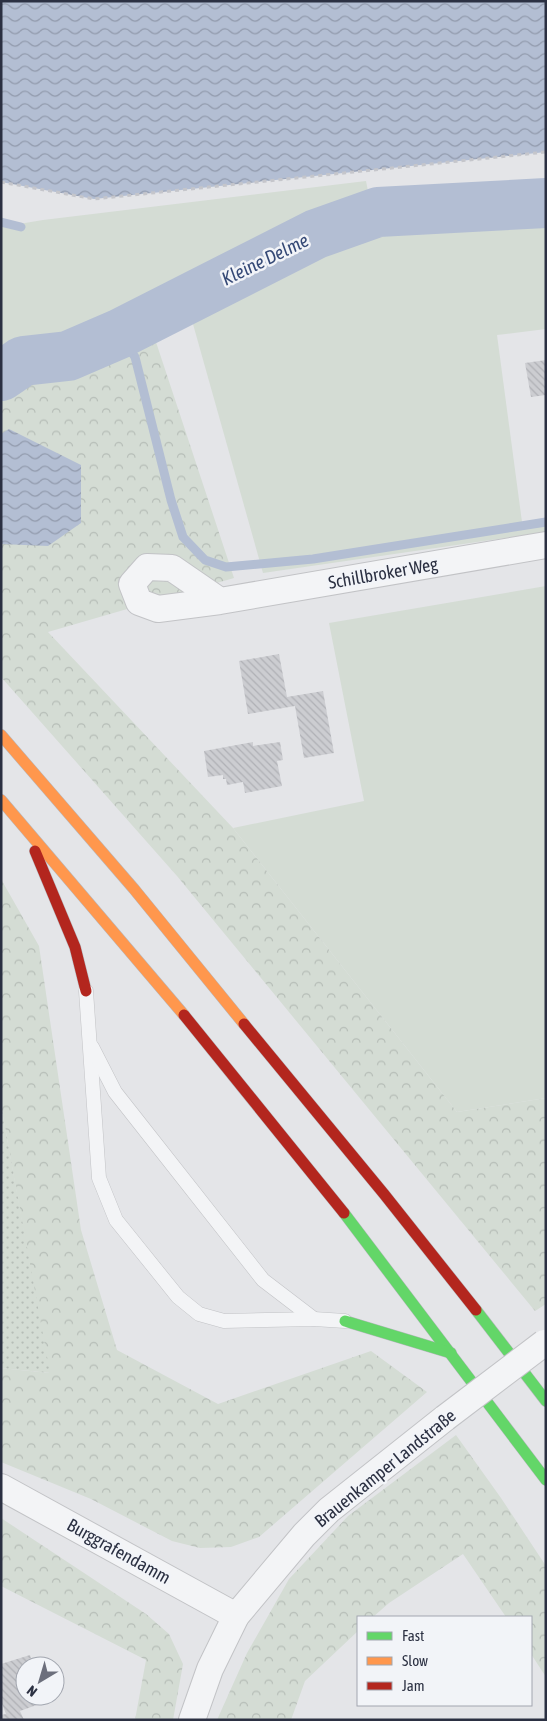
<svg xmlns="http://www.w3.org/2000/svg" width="547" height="1721" font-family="'Asap Condensed',sans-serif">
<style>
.grass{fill:#d4dcd4}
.forest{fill:url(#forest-crowns)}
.park{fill:url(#park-dots)}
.water{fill:url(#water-waves)}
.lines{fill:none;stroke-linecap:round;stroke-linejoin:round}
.stream{stroke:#b3bed3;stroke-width:9}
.river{stroke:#b3bed3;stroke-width:50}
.building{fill:url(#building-back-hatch)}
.lane-casing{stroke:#c2c3c6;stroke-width:15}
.street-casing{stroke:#c2c3c6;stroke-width:28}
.fast-casing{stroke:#b6b8bd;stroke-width:12}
.slow-casing{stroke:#b6b8bd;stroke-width:12}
.jam-casing{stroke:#b6b8bd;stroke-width:12}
.path{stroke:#c5c6cb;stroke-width:3;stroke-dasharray:4 4;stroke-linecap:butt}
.lane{stroke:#f3f4f6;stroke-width:14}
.street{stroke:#f3f4f6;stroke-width:26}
.fast{stroke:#63d668;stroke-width:11}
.slow{stroke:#ff974d;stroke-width:11}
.jam{stroke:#b3261e;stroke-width:11}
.street-bridge-casing{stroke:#c2c3c6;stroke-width:28;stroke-linecap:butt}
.street-bridge{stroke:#f3f4f6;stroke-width:26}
.labels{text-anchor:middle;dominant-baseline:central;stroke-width:5;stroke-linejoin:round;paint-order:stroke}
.street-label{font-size:18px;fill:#2b3042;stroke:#f2f4f8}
.water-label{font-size:19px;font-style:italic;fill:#354976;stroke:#f2f4f8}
</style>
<defs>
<pattern id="forest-crowns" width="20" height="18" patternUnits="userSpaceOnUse" patternTransform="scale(1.25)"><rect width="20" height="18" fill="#d4dcd4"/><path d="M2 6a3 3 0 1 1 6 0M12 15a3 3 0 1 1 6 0" fill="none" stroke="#b6bdb7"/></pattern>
<pattern id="park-dots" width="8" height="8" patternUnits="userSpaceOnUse" patternTransform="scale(1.25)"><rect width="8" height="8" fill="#d4dcd4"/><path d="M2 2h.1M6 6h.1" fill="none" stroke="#b6bdb7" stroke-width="1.8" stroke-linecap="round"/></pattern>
<pattern id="water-waves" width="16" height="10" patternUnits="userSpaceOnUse" patternTransform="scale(1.25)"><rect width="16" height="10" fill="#b3bed3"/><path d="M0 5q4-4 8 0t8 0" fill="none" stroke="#929bad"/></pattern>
<pattern id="building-back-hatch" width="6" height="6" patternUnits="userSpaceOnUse" patternTransform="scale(1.25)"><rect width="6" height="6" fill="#cccdd1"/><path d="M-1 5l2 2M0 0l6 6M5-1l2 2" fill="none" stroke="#afb0b5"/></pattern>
</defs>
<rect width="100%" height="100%" fill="#e4e5e8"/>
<g class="grass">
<path d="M366 181 368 191 98 331 40 341 1 351V227L43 220Z"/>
<path d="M546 210V329L497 335 522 522 546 518V532L263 573 191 317 382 227Z"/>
<path d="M546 586V1098L457 1112 233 828 364 801 329 623Z"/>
</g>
<g class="forest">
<path d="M155 339 234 578 48 632 233 828 457 1112 546 1098V1304L535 1311 177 876 1 677V391Z"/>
<path d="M1 879 39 946 81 1230 117 1350 218 1404 371 1351 427 1392 259 1537 231 1547 200 1548 172 1541 91 1499 1 1462V1368L49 1373 1 1105Z"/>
<path d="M456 1435 501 1498 546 1566V1677L531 1654V1617H506L463 1554 389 1603 373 1617H358V1631L305 1681 291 1720H217L247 1653 289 1579 348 1516Z"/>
<path d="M1 1518 146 1614 169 1634 183 1664 173 1720H135L146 1660 1 1586Z"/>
</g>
<path class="park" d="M1 1105 50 1373 1 1368Z"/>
<g class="water">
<path d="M1 1H546V152L94 199 1 182Z"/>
<path d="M9 429 81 465V523L48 546 1 544V434Z"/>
</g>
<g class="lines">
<g class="stream">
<path d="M1 222 21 227"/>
<path d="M119 334 135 357 171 500 183 537 205 560 226 567 313 559 546 522"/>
</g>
<path class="river" d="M1 376 23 361 68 356 119 334 316 234 378 212 546 203"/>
</g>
<g class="building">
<path d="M546 360V395L531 397 525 363Z"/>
<path d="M279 654 287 697 323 691 334 753 304 758 295 706 248 714 239 661Z"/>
<path d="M253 742V746L280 742 283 760 277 761 282 786 245 793 243 782 227 785 226 779H223V775L208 777 204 751Z"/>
<path d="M30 1655 33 1666H25V1696H43L45 1702 20 1711 24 1720H1V1715L6 1714 1 1701V1664Z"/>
</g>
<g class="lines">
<g class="lane-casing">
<g id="lane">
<path d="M86 991 99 1178 116 1220 178 1297 199 1314 224 1321 314 1319 345 1321"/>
<path d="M92 1047 115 1092 263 1280 314 1319"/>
</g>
</g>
<g class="street-casing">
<g id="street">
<path d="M220 601 172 568 147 567 132 584 139 602 158 609 220 601 546 545"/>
<path d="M1 1487 236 1616"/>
<path d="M192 1720 210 1669 236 1616 304 1535 329 1510 445 1418"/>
</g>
</g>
<g class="fast-casing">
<g id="fast">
<path d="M344 1213 546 1480"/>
<path d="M476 1310 546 1401"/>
<path d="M345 1321 451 1353"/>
</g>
</g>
<g class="slow-casing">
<g id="slow">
<path d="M1 735 134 889 244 1024"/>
<path d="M1 800 184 1015"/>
</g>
</g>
<g class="jam-casing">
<g id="jam">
<path d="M35 851 75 947 86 991"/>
<path d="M184 1015 344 1213"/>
<path d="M244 1024 384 1194 476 1310"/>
</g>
</g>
<path class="path" d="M1 182 94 199 546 152"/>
<use href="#lane" class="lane"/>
<use href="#street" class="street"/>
<use href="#fast" class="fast"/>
<use href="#slow" class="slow"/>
<use href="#jam" class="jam"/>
<g class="street-bridge-casing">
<path id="street-bridge" d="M445 1418 544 1343"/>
</g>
<use href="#street-bridge" class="street-bridge"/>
</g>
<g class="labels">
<g class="street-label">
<text transform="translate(383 573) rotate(-10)">Schillbroker Weg</text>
<text transform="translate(385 1468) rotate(-39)">Brauenkamper Landstraße</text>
<text transform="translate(119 1551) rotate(29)">Burggrafendamm</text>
</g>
<g class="water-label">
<text transform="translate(265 259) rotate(-26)">Kleine Delme</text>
</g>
</g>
<rect width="547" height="1721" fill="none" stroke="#2b3042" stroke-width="5"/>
<rect x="357" y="1616" width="175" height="90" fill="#f2f4f8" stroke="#a2a6af"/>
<rect x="367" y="1632" width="25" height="8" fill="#63d668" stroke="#a2a6af"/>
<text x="402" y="1641" font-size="15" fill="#2b3042">Fast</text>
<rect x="367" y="1657" width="25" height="8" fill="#ff974d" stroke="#a2a6af"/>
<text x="402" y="1666" font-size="15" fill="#2b3042">Slow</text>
<rect x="367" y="1682" width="25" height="8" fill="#b3261e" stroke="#a2a6af"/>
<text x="402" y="1691" font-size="15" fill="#2b3042">Jam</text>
<g transform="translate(40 1681) rotate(218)"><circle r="24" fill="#f2f4f8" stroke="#a2a6af"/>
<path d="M0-4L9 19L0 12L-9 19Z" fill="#6c6f7c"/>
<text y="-8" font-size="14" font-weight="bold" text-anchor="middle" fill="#2b3042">N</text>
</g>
</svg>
